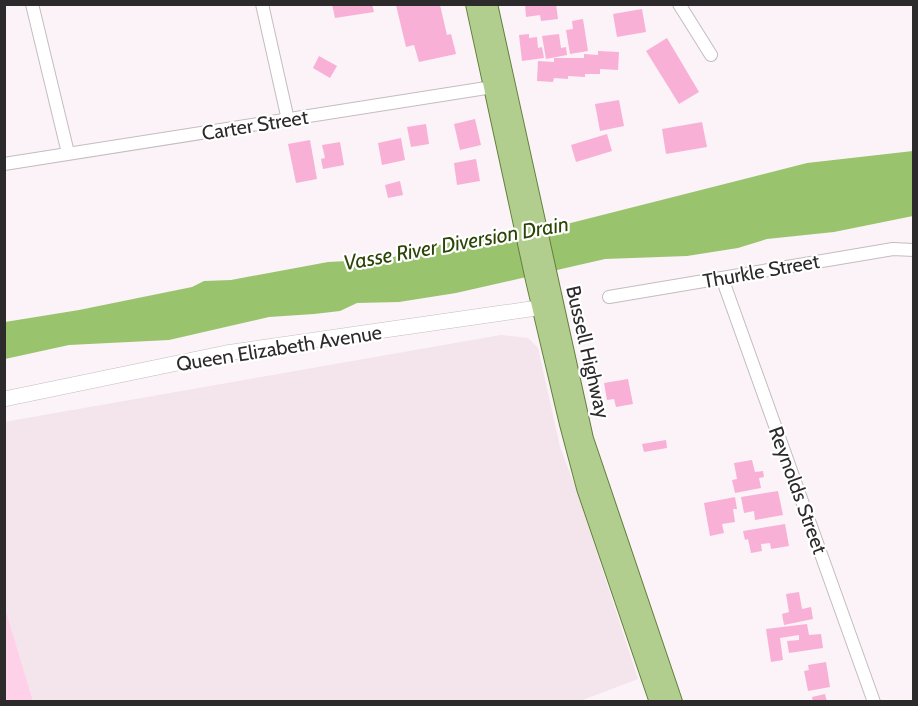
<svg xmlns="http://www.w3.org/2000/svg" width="918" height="706" font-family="Cabin,sans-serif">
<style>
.built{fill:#f4e4eb}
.green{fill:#fed1e8}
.water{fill:#9ac36e}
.building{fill:#f9b0d7}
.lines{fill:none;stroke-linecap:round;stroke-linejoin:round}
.minor-casing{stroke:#c4bcc0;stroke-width:14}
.tertiary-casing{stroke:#c4bcc0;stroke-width:16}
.primary-casing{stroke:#62803c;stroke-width:20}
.minor{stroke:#fff;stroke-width:12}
.tertiary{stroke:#fff;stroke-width:15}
.primary{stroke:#b2ce8f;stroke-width:18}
.labels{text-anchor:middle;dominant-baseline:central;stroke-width:4.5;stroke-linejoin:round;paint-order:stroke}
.street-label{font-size:20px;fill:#2d2a2c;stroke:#fff}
.water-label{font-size:21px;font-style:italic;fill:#2c4506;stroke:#fff}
</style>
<rect width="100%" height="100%" fill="#fbf3f7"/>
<path class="built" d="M501 335 528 338 538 348 560 447 576 489 638 679 577 702 33 701 5 608 4 422Z"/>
<path class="green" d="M5 608 33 701H5Z"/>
<path class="water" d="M913 151V216L834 232 767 239 738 248 687 256 605 259 456 293 399 302 357 303 340 311 314 314 269 317 169 340 69 345 5 359V322L79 310 192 287 204 281 231 280 328 262 386 259 466 238 551 228 807 163Z"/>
<g class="building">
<path d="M332 4H372L374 12 335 18Z"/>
<path d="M525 4H556L558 19 541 21 540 15 526 17Z"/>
<path d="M396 5H440L447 35 451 34 456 54 419 62 414 45 406 47Z"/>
<path d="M642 9 646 32 617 37 613 14Z"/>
<path d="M583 19 588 51 570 54 566 30 573 29 572 21Z"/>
<path d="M529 34V38L537 37 538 48 542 47 544 58 522 61 519 35Z"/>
<path d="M559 34 561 48 566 47 567 55 546 59 542 36Z"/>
<path d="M667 38 699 92 679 104 646 51Z"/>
<path d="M598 51 619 52 618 70 600 69V74H585V77L568 76V79L554 78 553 82 537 81 538 61 554 62V58H584V54L598 55Z"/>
<path d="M319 56 337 66 330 78 313 68Z"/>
<path d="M619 100 624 126 600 131 595 104Z"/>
<path d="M475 119 481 145 460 150 454 124Z"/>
<path d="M702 122 707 147 666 154 662 129Z"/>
<path d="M426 124 429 144 411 147 407 127Z"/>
<path d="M607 134 612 151 576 162 571 145Z"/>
<path d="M401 138 405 160 382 165 378 143Z"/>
<path d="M310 140 317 179 296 183 288 144Z"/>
<path d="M340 142 344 165 323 169 321 159 325 158 322 145Z"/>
<path d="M476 159 480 181 457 185 454 163Z"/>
<path d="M400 181 403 195 388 198 385 185Z"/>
<path d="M628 379 633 404 616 407 614 399 607 400 604 383Z"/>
<path d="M666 440 667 448 644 452 642 444Z"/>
<path d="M752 460 755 472 763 471 764 477 759 478 761 488 735 493 732 480 737 479 734 463Z"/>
<path d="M778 491 783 515 755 520 754 511 744 513 741 497Z"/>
<path d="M735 497 737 509H733L735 522 722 524 724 533 710 536 704 503Z"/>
<path d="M785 524 789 546 771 549 770 543 761 544 762 551 751 553 748 539 745 540 743 531Z"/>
<path d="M799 592 802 609 811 607 813 619 784 625 782 614 789 612 786 594Z"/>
<path d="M807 624 809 635 821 634 823 648 789 653 787 641 799 640V635L780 638 783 660 771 662 766 629Z"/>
<path d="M826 662 830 687 808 691 804 671 809 670 808 665Z"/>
<path d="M825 694 827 702H813L812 697Z"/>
</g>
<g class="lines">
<g class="minor-casing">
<g id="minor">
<path d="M32 4 68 153"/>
<path d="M262 4 288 120"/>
<path d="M679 4 711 55"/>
<path d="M4 164 499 86"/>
<path d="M722 278 874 702"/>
<path d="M609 297 893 249 914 250"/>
</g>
</g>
<g class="tertiary-casing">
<path id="tertiary" d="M4 399 226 353 551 306"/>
</g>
<g class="primary-casing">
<g id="primary">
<path d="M475 4 535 280 569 424 586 488 659 702"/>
<path d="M488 4 584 439 673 702"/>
</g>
</g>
<use href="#minor" class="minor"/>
<use href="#tertiary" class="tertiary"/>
<use href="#primary" class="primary"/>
</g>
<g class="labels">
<g class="street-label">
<text transform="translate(255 125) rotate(-9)">Carter Street</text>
<text transform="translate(761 271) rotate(-10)">Thurkle Street</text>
<text transform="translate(279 348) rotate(-9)">Queen Elizabeth Avenue</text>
<text transform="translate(588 352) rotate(77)">Bussell Highway</text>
<text transform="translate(798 490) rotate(70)">Reynolds Street</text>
</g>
<g class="water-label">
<text transform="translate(456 243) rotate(-10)">Vasse River Diversion Drain</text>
</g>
</g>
<rect width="918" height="706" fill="none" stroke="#2d2a2c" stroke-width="12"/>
</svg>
